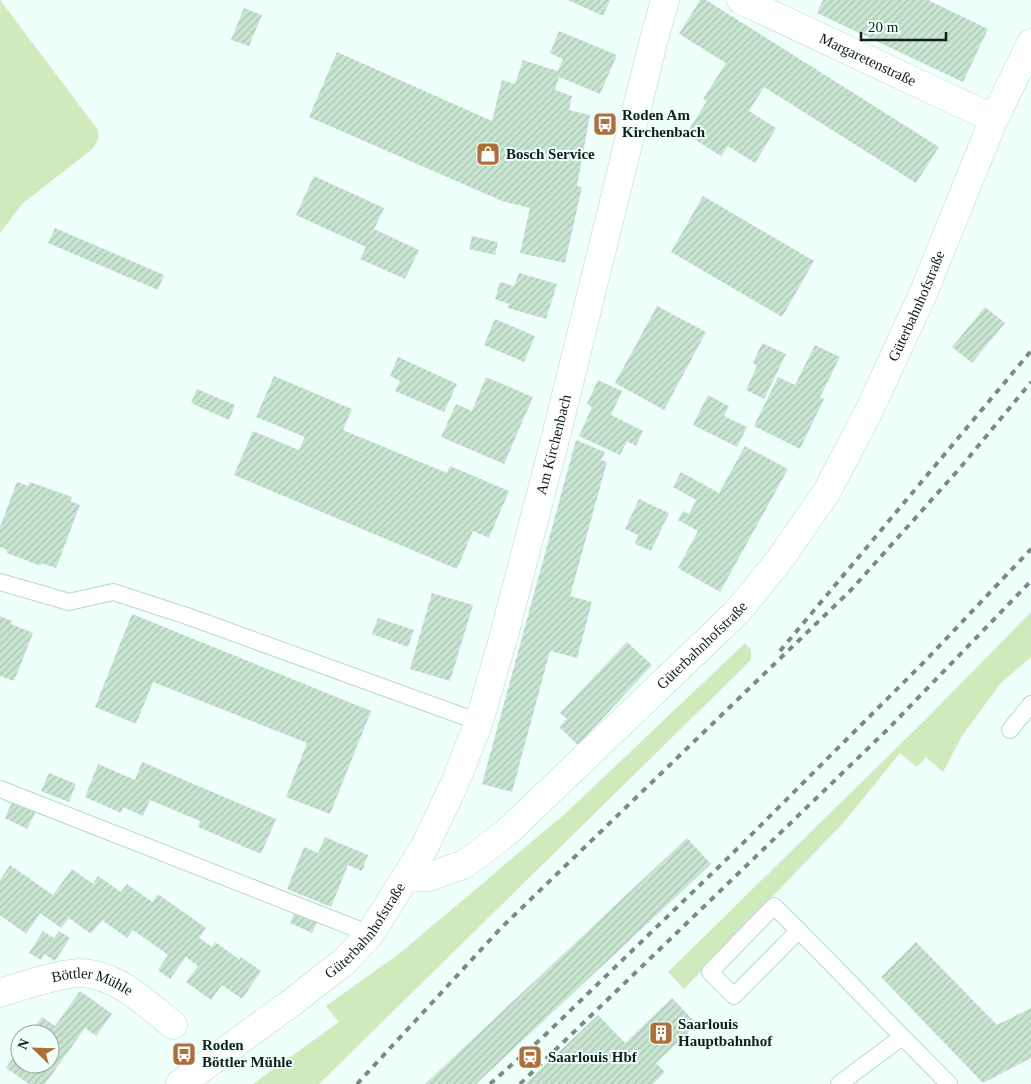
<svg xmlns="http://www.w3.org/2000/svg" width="1031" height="1084" font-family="'Times New Roman',serif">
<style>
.grass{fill:#cfeabb}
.building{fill:url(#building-hatch)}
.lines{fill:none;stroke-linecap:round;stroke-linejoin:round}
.service-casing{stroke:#b4dad2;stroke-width:18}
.minor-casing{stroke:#b4dad2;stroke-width:29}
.service{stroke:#fff;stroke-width:16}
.minor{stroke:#fff;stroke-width:28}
.rail{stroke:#7b8a87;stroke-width:4;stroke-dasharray:6 6;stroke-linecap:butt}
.labels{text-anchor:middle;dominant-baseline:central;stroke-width:4;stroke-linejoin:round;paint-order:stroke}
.street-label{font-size:15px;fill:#101f1c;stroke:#effffb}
.poi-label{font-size:15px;font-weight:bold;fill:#101f1c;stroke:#effffb;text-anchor:start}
</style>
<defs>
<pattern id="building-hatch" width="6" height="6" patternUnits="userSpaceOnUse" patternTransform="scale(1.25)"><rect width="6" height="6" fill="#c7e5d1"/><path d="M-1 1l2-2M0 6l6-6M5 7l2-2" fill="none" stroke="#aac4b3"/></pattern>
</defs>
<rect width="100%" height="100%" fill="#effffb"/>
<g class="grass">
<path d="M0 0 98 130C99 139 97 144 91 150L22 204 0 233Z"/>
<path d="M1031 612V657L1000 684 962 736 943 772 926 757 917 767 900 753 844 822 684 989 668 972 928 717Z"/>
<path d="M745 643 751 650V660L319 1084H253L339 1022 326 1006 400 953 567 812Z"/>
</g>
<g class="building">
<path d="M568 0H610L603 16Z"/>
<path d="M700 0H706L939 147 916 183 764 87 749 111 776 128 755 163 728 146 721 156 686 134 707 101 703 99 726 63 679 34Z"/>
<path d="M823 0H928L988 29 963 82 817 13Z"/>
<path d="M244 8 262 15 249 46 231 40Z"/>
<path d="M559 31 617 55 600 94 559 77 555 90 572 96 569 110 590 115 577 186 582 187 565 263 520 253 530 208 502 201 309 117 337 52 492 121 502 80 515 84 523 60 558 71 563 59 550 53Z"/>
<path d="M314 176 384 208 374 229 419 250 405 279 360 259 366 247 296 215Z"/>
<path d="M703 196 814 261 782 317 671 252Z"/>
<path d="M55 228 164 275 158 290 48 243Z"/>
<path d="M472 236 498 242 495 255 469 249Z"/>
<path d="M519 273 557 284 546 319 508 308 509 304 495 299 500 282 514 286Z"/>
<path d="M657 306 706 332 664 410 615 383Z"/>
<path d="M985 307 1005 323 972 363 952 347Z"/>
<path d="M495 319 535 336 524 362 484 345Z"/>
<path d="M762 343 786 354 764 399 746 390 757 366 753 363Z"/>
<path d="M815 345 840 357 820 397 824 399 800 449 754 426 778 377 795 385Z"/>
<path d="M398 357 457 384 444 412 395 391 400 381 390 376Z"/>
<path d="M274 376 352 409 343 430 447 473 450 466 509 491 489 538 473 531 457 569 234 475 253 431 299 450 305 437 256 417Z"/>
<path d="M486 377 533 397 504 464 441 437 456 404 472 411Z"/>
<path d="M598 380 622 391 611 415 643 431 636 446 627 441 620 455 579 436 592 407 587 404Z"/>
<path d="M197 389 235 405 229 420 191 403Z"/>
<path d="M708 395 729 406 724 416 747 427 737 447 693 425Z"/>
<path d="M576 440 605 452 601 460 607 462 570 596 592 602 577 658 550 651 512 792 482 784Z"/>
<path d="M745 446 788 469 720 592 678 568 698 531 678 520 683 511 689 514 696 500 673 487 681 472 719 493Z"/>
<path d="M17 482 28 486 30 482 72 497 70 501 80 505 56 568 41 563V566L7 553V550L0 547V527Z"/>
<path d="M639 499 669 513 651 551 635 544 638 535 625 529Z"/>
<path d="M432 593 473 605 450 681 410 669Z"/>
<path d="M132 614 371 711 330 814 286 797 307 743 153 682 136 724 95 707Z"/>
<path d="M0 616 12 621 11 624 33 633 14 681 0 676Z"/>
<path d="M378 618 414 630 408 647 372 634Z"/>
<path d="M627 642 652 665 578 745 559 727 567 719 560 713Z"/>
<path d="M142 762 276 819 261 854 198 827 200 821 150 800 143 816 123 807 121 813 85 797 98 764 135 780Z"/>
<path d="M49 773 76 784 69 802 41 791Z"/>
<path d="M13 800 36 811 27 829 5 818Z"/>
<path d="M325 837 368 855 362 871 348 865 331 907 287 889 304 847 318 853Z"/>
<path d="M687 838 711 864 476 1084H425Z"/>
<path d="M10 865 53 895 72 869 93 884 98 876 121 892 127 884 152 902 158 894 206 928 199 938 212 947 215 942 240 960 241 957 261 971 242 999 222 985 211 1000 186 982 198 966 186 957 170 979 158 970 168 955 133 930 127 938 102 920 91 934 69 918 61 928 40 913 26 934 0 915V880Z"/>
<path d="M296 909 319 918 312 933 290 923Z"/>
<path d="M43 931 54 938 59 931 70 938 55 961 44 954 41 960 29 953Z"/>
<path d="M916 942 997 1025 1031 1008V1058L983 1083 881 977Z"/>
<path d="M80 991 112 1014 96 1036 85 1028 45 1084H29L6 1068 20 1047V1064H50V1034H29L42 1017 55 1026Z"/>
<path d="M672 998 697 1024 656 1063 665 1072 653 1084H525L598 1015 625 1043Z"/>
</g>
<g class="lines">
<g class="service-casing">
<g id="service">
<path d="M0 582 69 602 113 592 187 616 479 722"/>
<path d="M1010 730 1031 704"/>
<path d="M0 789 370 934"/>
<path d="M799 930 734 996 710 972 774 906C833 964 890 1025 949 1084"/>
<path d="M839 1084 902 1037"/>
</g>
</g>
<g class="minor-casing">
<g id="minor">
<path id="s1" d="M741 0 994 119"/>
<path id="s2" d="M406 878 429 877 465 864 505 834 737 612 778 562 826 493 869 411 922 296 994 119 1031 43"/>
<path id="s3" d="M0 993C22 986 57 974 79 973 116 973 147 1004 173 1025"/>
<path id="s4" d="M180 1084 295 1000 346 960 370 934 424 848 454 785 479 722 504 635 557 432 654 39 665 0"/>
</g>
</g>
<use href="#service" class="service"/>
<use href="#minor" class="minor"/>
<g class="rail">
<path d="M780 651 1031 351"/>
<path d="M357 1084 501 928 851 590 960 468 1031 382"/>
<path d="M490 1084 543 1037 731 855 927 659 1031 549"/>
<path d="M520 1084 887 730 1031 581"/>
</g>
</g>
<defs>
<g id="bus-square" transform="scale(1.25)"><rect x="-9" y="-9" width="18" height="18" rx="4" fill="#af6f38" stroke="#effffb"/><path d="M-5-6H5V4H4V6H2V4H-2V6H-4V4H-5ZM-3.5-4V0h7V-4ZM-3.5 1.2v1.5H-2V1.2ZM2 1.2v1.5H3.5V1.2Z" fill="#fff"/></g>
<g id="shop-square" transform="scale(1.25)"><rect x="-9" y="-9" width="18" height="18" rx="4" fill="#af6f38" stroke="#effffb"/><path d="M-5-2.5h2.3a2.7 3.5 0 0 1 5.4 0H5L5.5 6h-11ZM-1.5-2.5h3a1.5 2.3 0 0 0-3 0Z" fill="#fff"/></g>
<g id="building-square" transform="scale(1.25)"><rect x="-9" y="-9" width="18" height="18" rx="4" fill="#af6f38" stroke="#effffb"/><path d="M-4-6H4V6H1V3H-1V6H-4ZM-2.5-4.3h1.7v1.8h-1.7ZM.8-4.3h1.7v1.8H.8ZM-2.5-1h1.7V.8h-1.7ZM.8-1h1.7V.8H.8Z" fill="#fff"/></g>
<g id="station-square" transform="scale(1.25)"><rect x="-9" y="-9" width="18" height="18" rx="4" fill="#af6f38" stroke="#effffb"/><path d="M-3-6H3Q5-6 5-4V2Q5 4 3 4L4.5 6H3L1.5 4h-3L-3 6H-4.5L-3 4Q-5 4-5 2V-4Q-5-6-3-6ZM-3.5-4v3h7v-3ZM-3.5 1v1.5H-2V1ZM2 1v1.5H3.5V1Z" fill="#fff"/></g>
</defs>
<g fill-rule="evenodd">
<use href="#bus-square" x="605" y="124"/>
<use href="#shop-square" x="488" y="154"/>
<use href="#building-square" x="661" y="1033"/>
<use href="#bus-square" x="184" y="1054"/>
<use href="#station-square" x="530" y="1057"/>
</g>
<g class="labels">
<g class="street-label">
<text stroke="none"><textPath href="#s1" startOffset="140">Margaretenstraße</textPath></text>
<text stroke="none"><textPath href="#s2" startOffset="789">Güterbahnhofstraße</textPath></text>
<text stroke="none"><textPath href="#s4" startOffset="769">Am Kirchenbach</textPath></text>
<text stroke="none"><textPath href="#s2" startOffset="384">Güterbahnhofstraße</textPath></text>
<text stroke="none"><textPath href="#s4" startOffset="242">Güterbahnhofstraße</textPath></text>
<text stroke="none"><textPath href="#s3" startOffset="96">Böttler Mühle</textPath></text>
</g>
<g class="poi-label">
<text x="622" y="115">Roden Am<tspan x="622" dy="17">Kirchenbach</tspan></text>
<text x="506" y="154">Bosch Service</text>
<text x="678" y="1024">Saarlouis<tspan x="678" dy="17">Hauptbahnhof</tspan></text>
<text x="202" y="1045">Roden<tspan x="202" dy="17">Böttler Mühle</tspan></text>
<text x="548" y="1057">Saarlouis Hbf</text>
</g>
</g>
<g transform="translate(35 1049) rotate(293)"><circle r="24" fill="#effffb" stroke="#96a5a2"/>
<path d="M0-4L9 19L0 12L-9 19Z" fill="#af6f38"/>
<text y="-8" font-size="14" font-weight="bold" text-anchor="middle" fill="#101f1c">N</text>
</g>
<path d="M861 32v8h85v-8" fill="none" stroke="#101f1c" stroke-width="2.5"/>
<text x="868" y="32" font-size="15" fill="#101f1c" stroke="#effffb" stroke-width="4" paint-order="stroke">20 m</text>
</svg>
